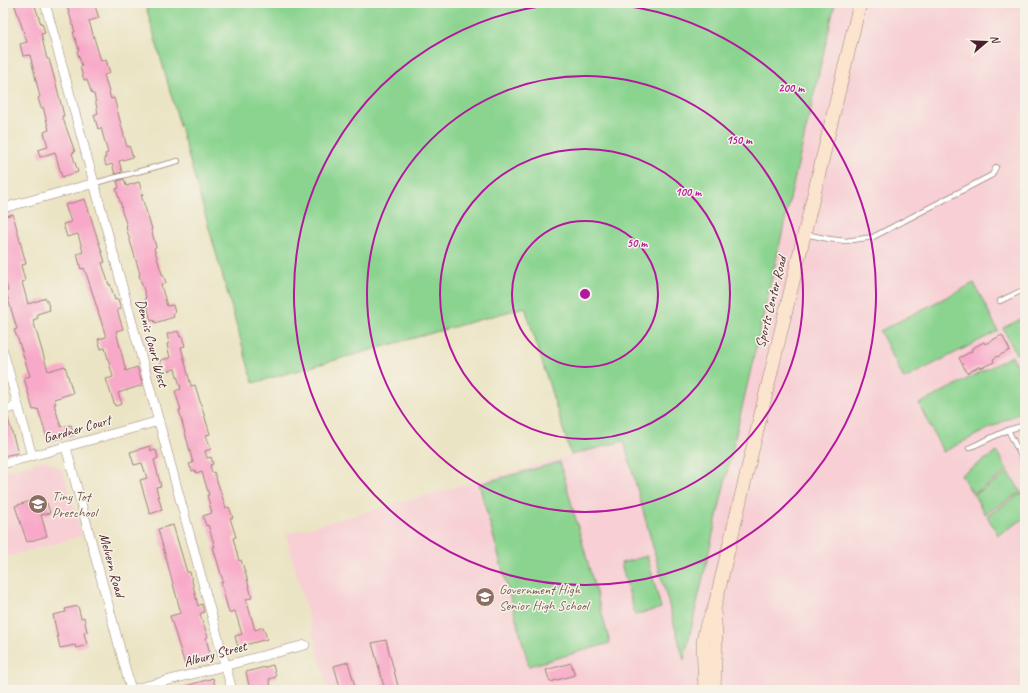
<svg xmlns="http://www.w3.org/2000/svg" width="1028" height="693" font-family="Caveat,sans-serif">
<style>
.built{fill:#f7cfd4}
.green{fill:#8bd490;stroke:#6a7a5e}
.building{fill:#f8a8c8}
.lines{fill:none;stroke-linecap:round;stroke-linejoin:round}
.service-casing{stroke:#9a8278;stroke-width:6}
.minor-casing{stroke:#9a8278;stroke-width:10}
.secondary-casing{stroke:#9a8278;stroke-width:14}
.service{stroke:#fff;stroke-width:4.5}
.minor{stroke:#fff;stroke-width:9}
.secondary{stroke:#fbe5cf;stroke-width:13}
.ring{fill:none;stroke:#b5179e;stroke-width:2}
.labels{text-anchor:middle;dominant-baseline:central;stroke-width:3;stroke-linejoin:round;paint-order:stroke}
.street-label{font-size:14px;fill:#4a1f2b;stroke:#f7f3e8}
.education-label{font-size:14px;fill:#785e54;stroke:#f7f3e8;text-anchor:start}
.centre{fill:#b5179e;stroke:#f7f3e8;stroke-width:2}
.ring-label{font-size:12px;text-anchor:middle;font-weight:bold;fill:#b5179e;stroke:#f7f3e8;stroke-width:3;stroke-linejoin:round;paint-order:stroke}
</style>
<rect width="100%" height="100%" fill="#f7f3e8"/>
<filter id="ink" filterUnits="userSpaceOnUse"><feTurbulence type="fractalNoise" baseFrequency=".025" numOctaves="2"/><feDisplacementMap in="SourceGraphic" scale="8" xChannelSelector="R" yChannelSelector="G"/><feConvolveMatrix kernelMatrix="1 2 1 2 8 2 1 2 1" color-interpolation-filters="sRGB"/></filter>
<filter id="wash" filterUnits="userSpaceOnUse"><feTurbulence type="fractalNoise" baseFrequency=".012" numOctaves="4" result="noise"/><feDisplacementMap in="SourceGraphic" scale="16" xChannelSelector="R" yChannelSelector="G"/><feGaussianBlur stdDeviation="0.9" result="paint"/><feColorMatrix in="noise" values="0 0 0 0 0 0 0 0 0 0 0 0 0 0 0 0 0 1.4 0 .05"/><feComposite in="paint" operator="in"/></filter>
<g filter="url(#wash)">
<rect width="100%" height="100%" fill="#ebe4c4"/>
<g class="built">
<path d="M835 3H1025V690H328L286 534 624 441 684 659Z"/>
<path d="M45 460 63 470 82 536 3 558V472Z"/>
</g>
<g class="green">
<path d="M145 3H835L684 660 624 441 571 455 525 307 253 383Z"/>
<path d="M974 283 998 331 904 379 880 331Z"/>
<path d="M1025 317V350L1016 354 1003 328Z"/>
<path d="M1012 356 1025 382V410L943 452 919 404Z"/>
<path d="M997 452 1008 471 973 494 961 475Z"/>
<path d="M560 462 610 643 529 666 479 484Z"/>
<path d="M1009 473 1021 492 985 514 974 495Z"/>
<path d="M1022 493 1025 498V518L998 535 987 516Z"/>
<path d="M647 556 661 608 635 615 621 563Z"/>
</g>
<g id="blocks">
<g class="building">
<path d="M14 3H34L41 24 42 23 45 33 41 34 47 59H49L56 84 64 116H62L75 152 72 153 78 172 62 177 55 152 40 157 38 150 48 147 44 132 49 130 43 107 41 108 38 98 40 97 30 55 23 56 20 44 27 42Z"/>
<path d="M66 3H94L99 18 89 21 101 61 106 60 110 73 104 75 111 99 114 98 127 147 129 146 133 157 119 161 122 172 115 174 112 164 106 166 104 158 106 157 105 154 108 153 101 128 98 129 94 115 98 113 94 94H92L87 80H84L80 67 82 66 77 51 79 50 73 32H75Z"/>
<path d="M124 179 126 186 139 182 143 195H141L152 229H151L156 247 154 248 162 274H163L166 283 161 285 167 306 173 305 175 313 173 314 174 317 155 323 154 320 151 321 145 298 146 297 139 275 140 274 126 227 127 226 121 209 122 208 116 189 119 188 117 181Z"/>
<path d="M85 199 105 262 102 263 109 285 110 284 115 300 118 299 121 309 117 310 123 329 116 331 126 371 137 367 143 385 118 393 122 404 115 406 106 379 113 377 105 348 101 349 98 339 106 337 89 282 84 268 81 269 77 254 83 252 78 234 67 237 63 224 71 222 65 205Z"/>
<path d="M13 214 26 264 21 265 25 281 22 282 28 304 46 298 50 310 37 314 38 318 33 320 48 371 65 366 73 393 54 399 56 404H54L61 427 71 425 74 435 48 441 38 409 33 410 24 378 30 376 19 342 14 330 17 329 6 292 8 291 3 271V217Z"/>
<path d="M178 331 180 337H182L185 346 181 347 191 386 195 385 210 434 206 435 211 449 205 451 207 458 211 457 213 464 210 465 212 473 214 472 226 508 229 507 233 518H230L236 537 233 538 239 561 241 560 246 575 252 598 246 599 255 630 263 627 267 639 238 647 235 636 242 634 235 611 229 613 221 582 223 581 213 547H215L208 525 206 526 203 516 212 513 207 495H209L202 472 196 473 195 470 192 471 189 464 193 463 179 410H181L175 391 181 389 175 369 163 372 160 360 170 358 167 344 169 343 167 334Z"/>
<path d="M1002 335 1010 350 993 359 994 362 981 368 980 366 967 373 959 358 972 351 971 349 984 342 985 344Z"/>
<path d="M7 415 18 453 3 456V416Z"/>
<path d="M150 446 151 451 156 450 158 458 154 460 161 486 156 487 162 510 150 514 140 480 147 478 142 463 134 465 130 452Z"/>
<path d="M36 499 38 506 47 503 50 513 41 515 47 536 27 542 15 506Z"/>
<path d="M173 525 187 572H190L198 606 202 604 204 612 200 614 208 637 206 638 211 658 185 665 170 616 181 613 158 529Z"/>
<path d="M78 606 81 618 84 617 87 632 84 633 87 645 76 648 75 645 60 648 53 615 66 612 65 609Z"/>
<path d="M386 640 399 690H385L372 643Z"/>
<path d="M348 662 356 690H341L334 666Z"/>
<path d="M571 663 575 675 550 682 546 670Z"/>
<path d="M273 665 276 677 269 679 272 690H250L246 672Z"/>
<path d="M213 678 216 690H179V688Z"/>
</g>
</g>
</g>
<g filter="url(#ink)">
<use href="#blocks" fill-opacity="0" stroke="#9a8278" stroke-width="1"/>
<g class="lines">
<g class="service-casing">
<g id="service">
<path d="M95 183 178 161"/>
<path d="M805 234 829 239 846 241 873 237 992 175 996 167"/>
<path d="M1000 301 1025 289"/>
<path d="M1008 430 1025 464"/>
<path d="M969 448 1008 430 1025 425"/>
</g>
</g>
<g class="minor-casing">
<g id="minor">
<path d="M45 3 232 690"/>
<path d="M3 208 95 183"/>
<path d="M3 351 32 456"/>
<path d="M3 410 18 406"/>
<path d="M66 447 131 690"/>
<path d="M3 464 159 421"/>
<path d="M131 690 305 645"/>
</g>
</g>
<g class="secondary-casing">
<g id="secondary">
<path d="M714 611 716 635 714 690"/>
<path d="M705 690 703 642 706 627 714 609 860 3"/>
</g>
</g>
<use href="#service" class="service"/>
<use href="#minor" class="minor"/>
<use href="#secondary" class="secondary"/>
</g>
</g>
<g class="ring">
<circle cx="585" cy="294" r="73"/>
<circle cx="585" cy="294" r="145"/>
<circle cx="585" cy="294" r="218"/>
<path d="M588 3A291 291 0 1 1 582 3"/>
</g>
<defs>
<g id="school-disc" transform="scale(1)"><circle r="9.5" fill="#8d6e63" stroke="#f7f3e8"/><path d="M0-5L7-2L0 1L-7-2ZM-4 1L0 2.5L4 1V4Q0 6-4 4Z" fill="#fff"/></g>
</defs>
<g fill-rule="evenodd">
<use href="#school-disc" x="38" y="504"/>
<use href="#school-disc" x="485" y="597"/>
</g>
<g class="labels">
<g class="street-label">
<text transform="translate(771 302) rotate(-76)">Sports Center Road</text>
<text transform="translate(152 343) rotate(75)">Dennis Court West</text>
<text transform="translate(77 429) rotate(-16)">Gardner Court</text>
<text transform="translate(112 565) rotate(75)">Melvern Road</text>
<text transform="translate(215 654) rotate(-15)">Albury Street</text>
</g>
<g class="education-label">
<text x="52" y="496">Tiny Tot<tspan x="52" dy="16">Preschool</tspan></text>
<text x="499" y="589">Government High<tspan x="499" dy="16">Senior High School</tspan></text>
</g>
</g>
<circle cx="585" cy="294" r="6" class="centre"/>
<g class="ring-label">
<text x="791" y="92">200 m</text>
<text x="739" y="144">150 m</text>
<text x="688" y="196">100 m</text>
<text x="637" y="247">50 m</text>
</g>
<rect width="1028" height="693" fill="none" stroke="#f7f3e8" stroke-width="16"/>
<g transform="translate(986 42) rotate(71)" stroke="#f7f3e8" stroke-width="3" paint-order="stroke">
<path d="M0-3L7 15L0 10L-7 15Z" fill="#4a1f2b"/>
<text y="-6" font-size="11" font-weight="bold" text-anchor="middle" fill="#4a1f2b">N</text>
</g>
</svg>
